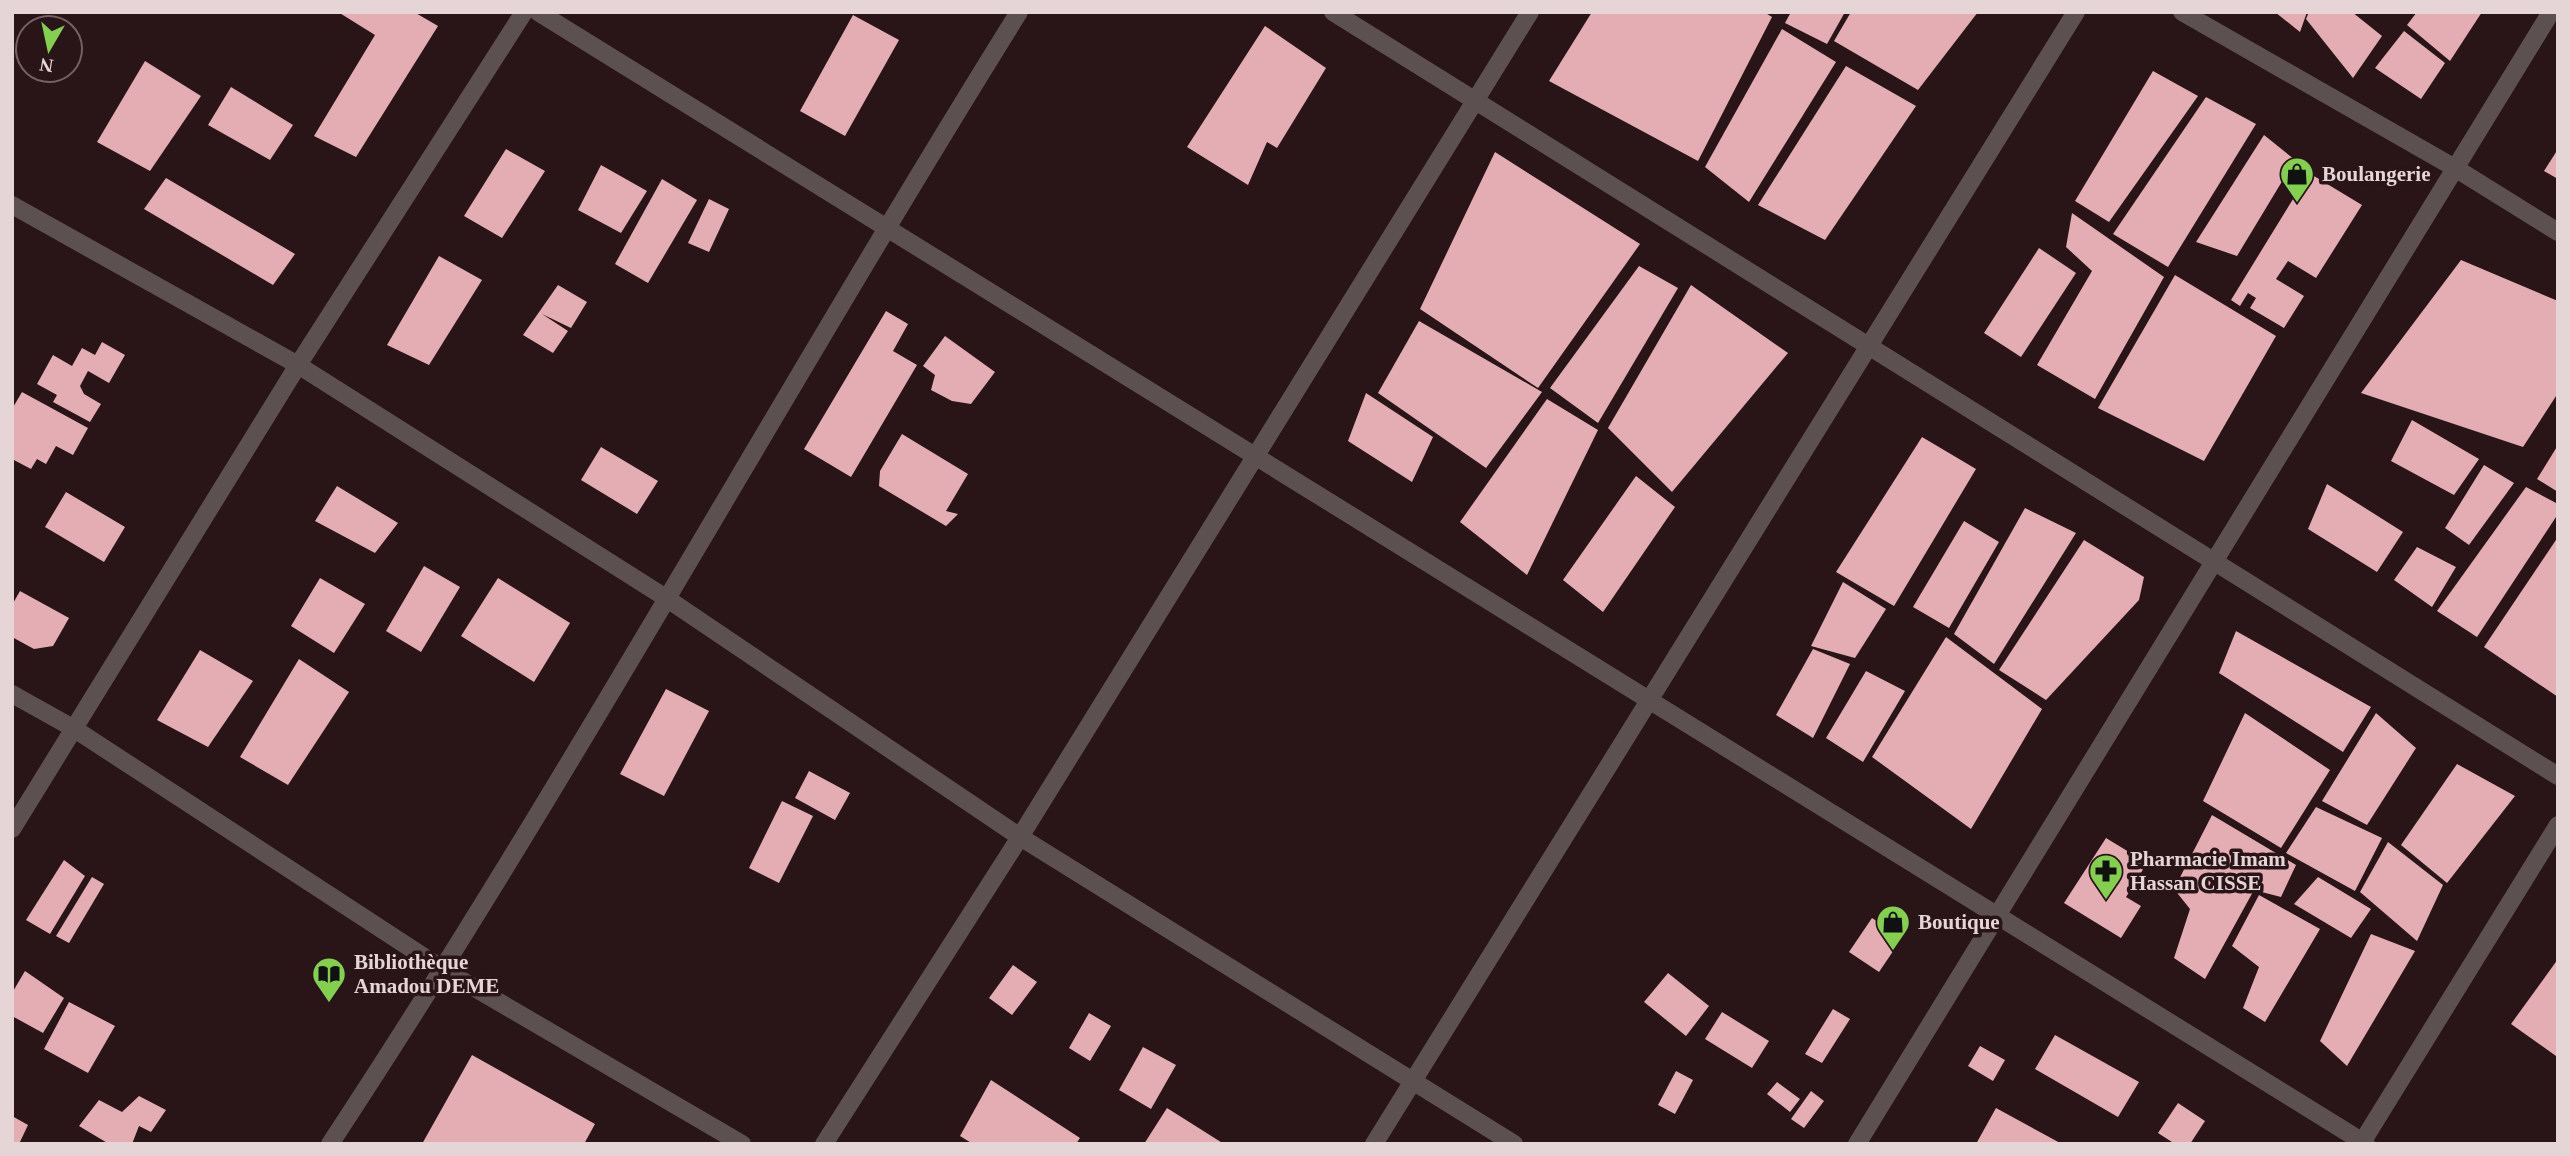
<svg xmlns="http://www.w3.org/2000/svg" width="2570" height="1156" font-family="'Times New Roman',serif">
<style>
.building{fill:#e4adb3}
.lines{fill:none;stroke-linecap:round;stroke-linejoin:round}
.minor{stroke:#5c5051;stroke-width:18}
.labels{text-anchor:middle;dominant-baseline:central;stroke-width:7;stroke-linejoin:round;paint-order:stroke}
.poi-label{font-size:21px;font-weight:bold;fill:#e5d5d7;stroke:#291417;text-anchor:start}
</style>
<rect width="100%" height="100%" fill="#291417"/>
<g class="building">
<path d="M338 12H414L438 26 356 157 314 136 375 35Z"/>
<path d="M1592 12H1764L1772 17 1698 161 1549 81Z"/>
<path d="M1791 12H1845L1827 44 1785 23Z"/>
<path d="M1851 12H1978L1918 90 1834 41Z"/>
<path d="M2275 12H2307L2300 32Z"/>
<path d="M2309 12H2352L2382 36 2353 78 2306 19Z"/>
<path d="M2417 12H2482L2450 61 2407 25Z"/>
<path d="M853 15 899 40 845 136 800 111Z"/>
<path d="M1265 26 1326 68 1277 148 1267 142 1248 185 1187 147Z"/>
<path d="M1782 29 1836 62 1749 202 1705 167Z"/>
<path d="M2404 31 2445 63 2421 99 2375 68Z"/>
<path d="M145 61 201 96 150 171 97 142Z"/>
<path d="M1846 66 1916 106 1825 240 1758 205Z"/>
<path d="M2153 71 2198 96 2109 222 2075 201Z"/>
<path d="M231 87 293 125 270 160 208 125Z"/>
<path d="M2206 97 2256 124 2168 267 2113 234Z"/>
<path d="M2264 135 2295 160 2237 256 2196 242Z"/>
<path d="M506 149 545 171 502 238 464 216Z"/>
<path d="M2558 149V179L2544 171Z"/>
<path d="M1495 152 1640 244 1538 388 1420 309Z"/>
<path d="M601 165 647 191 621 233 578 210Z"/>
<path d="M2309 173 2362 205 2316 278 2288 261 2276 279 2304 296 2284 328 2250 308 2256 298 2248 293 2240 306 2231 300Z"/>
<path d="M166 178 295 254 273 285 144 209Z"/>
<path d="M662 179 697 200 648 283 615 264Z"/>
<path d="M709 199 729 209 709 252 688 243Z"/>
<path d="M2072 213 2164 277 2095 399 2037 365 2092 271 2066 247Z"/>
<path d="M2039 248 2076 273 2021 357 1984 333Z"/>
<path d="M439 256 482 280 429 365 387 345Z"/>
<path d="M2461 260 2558 301V393L2523 447 2361 393Z"/>
<path d="M1639 266 1678 288 1598 423 1550 388Z"/>
<path d="M2175 275 2276 336 2204 461 2098 408Z"/>
<path d="M558 285 587 302 571 328 542 314 568 331 553 353 523 335Z"/>
<path d="M1691 285 1788 353 1672 492 1608 428Z"/>
<path d="M886 311 908 324 893 351 917 365 851 477 804 449Z"/>
<path d="M1419 321 1542 392 1486 468 1378 393Z"/>
<path d="M945 336 995 372 971 404 952 401 931 390 935 375 923 366Z"/>
<path d="M102 342 125 355 109 383 88 371 80 386 84 394 101 404 90 422 53 402 57 395 37 384 53 355 72 366 82 348 95 355Z"/>
<path d="M22 392 88 428 73 455 56 446 46 464 37 459 31 469 12 459V409Z"/>
<path d="M1366 393 1433 437 1412 482 1348 441Z"/>
<path d="M1547 399 1598 430 1527 575 1460 522Z"/>
<path d="M2412 420 2479 459 2454 495 2391 461Z"/>
<path d="M902 434 968 474 946 511 958 514 946 526 879 486 880 471Z"/>
<path d="M1922 437 1976 469 1894 606 1836 572Z"/>
<path d="M2558 445V492L2537 479Z"/>
<path d="M601 447 658 481 637 514 581 480Z"/>
<path d="M2484 465 2514 483 2469 545 2445 528Z"/>
<path d="M1636 476 1675 507 1603 612 1563 580Z"/>
<path d="M2327 484 2403 532 2377 572 2308 529Z"/>
<path d="M337 486 398 523 375 553 315 521Z"/>
<path d="M2526 487 2558 504V514L2477 637 2437 611Z"/>
<path d="M66 492 125 527 104 562 45 527Z"/>
<path d="M2025 508 2076 533 1994 664 1954 634Z"/>
<path d="M1964 521 1999 542 1949 628 1913 607Z"/>
<path d="M2558 537V697L2484 647Z"/>
<path d="M2084 540 2144 577 2139 600 2046 700 1999 670Z"/>
<path d="M2417 547 2456 567 2432 607 2394 580Z"/>
<path d="M424 566 460 587 421 652 386 631Z"/>
<path d="M320 578 365 604 334 653 291 626Z"/>
<path d="M498 578 570 623 534 682 461 636Z"/>
<path d="M1843 582 1886 609 1855 658 1811 646Z"/>
<path d="M20 591 69 618 53 646 34 649 12 637V605Z"/>
<path d="M2236 631 2371 707 2343 752 2219 673Z"/>
<path d="M1946 637 2042 709 1971 829 1872 757Z"/>
<path d="M1813 649 1850 664 1813 738 1776 715Z"/>
<path d="M200 650 253 681 208 747 157 720Z"/>
<path d="M299 659 349 692 288 785 240 757Z"/>
<path d="M1866 671 1905 691 1863 762 1826 738Z"/>
<path d="M666 689 709 711 664 796 620 774Z"/>
<path d="M2245 713 2330 770 2281 848 2203 801Z"/>
<path d="M2376 713 2416 748 2367 825 2322 801Z"/>
<path d="M2457 764 2515 796 2447 883 2401 845Z"/>
<path d="M809 771 850 793 835 820 795 798Z"/>
<path d="M782 801 813 816 779 883 749 868Z"/>
<path d="M2316 807 2382 838 2355 891 2286 853Z"/>
<path d="M2212 815 2296 865 2281 897 2254 890 2205 979 2174 958 2190 909 2174 889Z"/>
<path d="M2106 838 2147 863 2126 897 2141 906 2121 938 2064 903Z"/>
<path d="M2388 842 2443 885 2417 941 2360 892Z"/>
<path d="M64 860 85 876 50 934 26 920Z"/>
<path d="M92 877 104 884 69 943 56 936Z"/>
<path d="M2318 877 2371 909 2351 938 2294 904Z"/>
<path d="M2259 895 2320 929 2265 1022 2243 1008 2259 967 2232 946Z"/>
<path d="M1872 918 1902 938 1879 972 1849 952Z"/>
<path d="M2371 934 2415 951 2347 1066 2320 1041Z"/>
<path d="M2558 959V1055L2556 1056 2511 1024Z"/>
<path d="M1013 965 1037 982 1012 1015 989 998Z"/>
<path d="M25 971 64 998 43 1033 12 1016V993Z"/>
<path d="M1668 973 1709 1006 1686 1036 1644 1002Z"/>
<path d="M69 1002 115 1026 88 1073 44 1049Z"/>
<path d="M1833 1009 1850 1019 1822 1063 1805 1054Z"/>
<path d="M1722 1012 1769 1041 1752 1068 1705 1039Z"/>
<path d="M1089 1013 1111 1026 1090 1061 1069 1048Z"/>
<path d="M2055 1035 2139 1082 2118 1117 2035 1069Z"/>
<path d="M1980 1046 2005 1060 1993 1081 1968 1066Z"/>
<path d="M1143 1047 1176 1065 1151 1109 1119 1090Z"/>
<path d="M472 1055 595 1124 584 1144H422Z"/>
<path d="M1676 1071 1693 1080 1675 1114 1658 1105Z"/>
<path d="M991 1080 1080 1138 1076 1144H973L960 1136Z"/>
<path d="M1777 1082 1800 1099 1790 1112 1767 1094Z"/>
<path d="M1811 1091 1824 1101 1804 1128 1791 1119Z"/>
<path d="M139 1096 166 1110 151 1132 139 1126 132 1144H109L79 1126 99 1100 122 1112Z"/>
<path d="M2178 1103 2205 1121 2190 1144H2175L2158 1133Z"/>
<path d="M1167 1108 1224 1144H1144Z"/>
<path d="M1996 1108 2062 1144H1976Z"/>
<path d="M12 1116 28 1125 19 1144H12Z"/>
</g>
<g class="lines">
<g class="minor">
<path d="M538 12 2366 1144"/>
<path d="M1333 12 2558 776"/>
<path d="M2182 12 2455 168 2558 232"/>
<path d="M12 205 298 365 666 598 1020 837 1514 1144"/>
<path d="M12 694 73 728 444 970 742 1144"/>
<path d="M12 829 298 365 524 12"/>
<path d="M330 1144C573 775 785 387 1019 12"/>
<path d="M824 1144 1020 837 1530 12"/>
<path d="M1374 1144 2076 12"/>
<path d="M1857 1144 2551 12"/>
<path d="M2361 1144 2558 825"/>
</g>
</g>
<defs>
<g id="shop-pin" transform="scale(1.75)"><path d="M0 17L-7.5 6A9.5 9.5 0 1 1 7.5 6Z" fill="#83d04e" stroke="#291417"/><path d="M-5-2.5h2.3a2.7 3.5 0 0 1 5.4 0H5L5.5 6h-11ZM-1.5-2.5h3a1.5 2.3 0 0 0-3 0Z" fill="#111"/></g>
<g id="pharmacy-pin" transform="scale(1.75)"><path d="M0 17L-7.5 6A9.5 9.5 0 1 1 7.5 6Z" fill="#83d04e" stroke="#291417"/><path d="M-2-6h4v4h4v4h-4v4h-4v-4h-4v-4h4Z" fill="#111"/></g>
<g id="library-pin" transform="scale(1.75)"><path d="M0 17L-7.5 6A9.5 9.5 0 1 1 7.5 6Z" fill="#83d04e" stroke="#291417"/><path d="M-6-4Q-3-5.5-.7-3.5V5Q-3 3-6 4ZM6-4Q3-5.5 .7-3.5V5Q3 3 6 4Z" fill="#111"/></g>
</defs>
<g fill-rule="evenodd">
<use href="#shop-pin" x="2297" y="174"/>
<use href="#pharmacy-pin" x="2106" y="871"/>
<use href="#shop-pin" x="1893" y="922"/>
<use href="#library-pin" x="329" y="974"/>
</g>
<g class="labels">
<g class="poi-label">
<text x="2322" y="174">Boulangerie</text>
<text x="2130" y="859">Pharmacie Imam<tspan x="2130" dy="24">Hassan CISSE</tspan></text>
<text x="1918" y="922">Boutique</text>
<text x="354" y="962">Bibliothèque<tspan x="354" dy="24">Amadou DEME</tspan></text>
</g>
</g>
<rect width="2570" height="1156" fill="none" stroke="#e5d5d7" stroke-width="28"/>
<g transform="translate(49 49) rotate(189)"><circle r="33" fill="#291417" stroke="#746164" stroke-width="2"/>
<path d="M0-5L12 26L0 18L-12 26Z" fill="#83d04e"/>
<text y="-10" font-size="19" font-weight="bold" text-anchor="middle" fill="#e5d5d7">N</text>
</g>
</svg>
